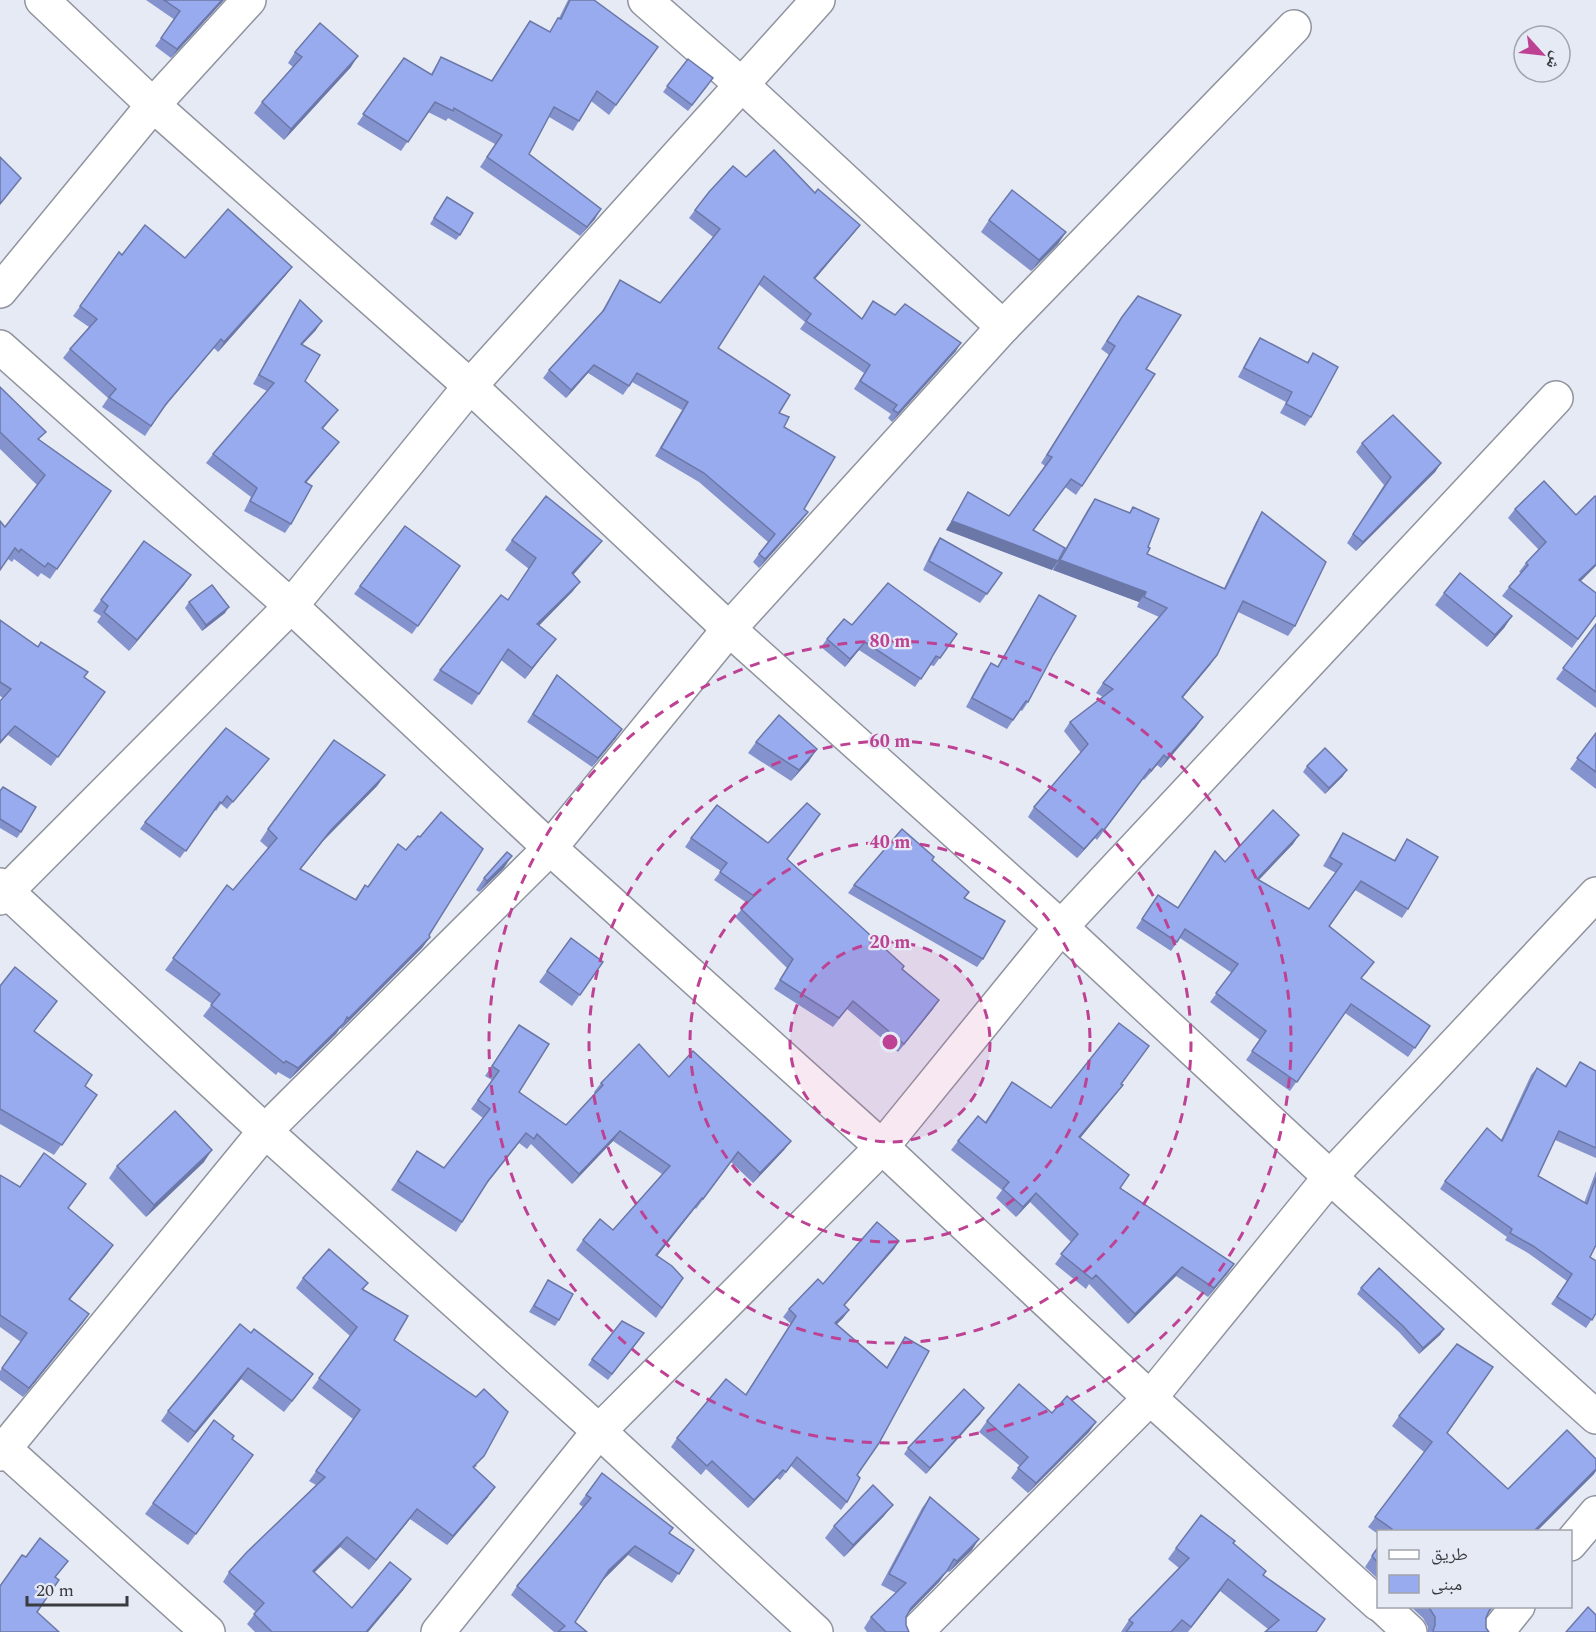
<svg xmlns="http://www.w3.org/2000/svg" width="1596" height="1632" font-family="Spectral,'Noto Naskh Arabic',serif">
<style>
.lines{fill:none;stroke-linecap:round;stroke-linejoin:round}
.minor-casing{stroke:#90949e;stroke-width:36}
.minor{stroke:#fff;stroke-width:33}
.wall{fill:#8493ce}
.shaded-wall{fill:#6b78a7}
.building{fill:#99abef;stroke:#6b78a7;stroke-width:1.5}
.ring{fill:none;stroke:#bd4293;stroke-width:3;stroke-dasharray:10 8}
.centre{fill:#bd4293;stroke:#e6eaf5;stroke-width:3}
.ring-label{font-size:18px;text-anchor:middle;font-weight:bold;fill:#bd4293;stroke:#e6eaf5;stroke-width:4.5;stroke-linejoin:round;paint-order:stroke}
</style>
<rect width="100%" height="100%" fill="#e6eaf5"/>
<g class="lines">
<g class="minor-casing">
<g id="minor">
<path d="M42 0 153 105 470 386 729 629 1061 927 1330 1177 1596 1417"/>
<path d="M645 0 742 85 1003 327"/>
<path d="M0 291 153 105 249 0"/>
<path d="M0 347 291 606 550 848 882 1147 1150 1398 1378 1604"/>
<path d="M0 885 265 1131 599 1431 816 1632"/>
<path d="M0 898 291 606 470 386 818 0"/>
<path d="M0 1445 208 1632"/>
<path d="M0 1454 265 1131 550 848 729 629 1003 327 1294 27"/>
<path d="M1570 1544 1596 1513"/>
<path d="M1382 1606 1410 1632"/>
<path d="M438 1632 599 1431 882 1147 1061 927 1556 398"/>
<path d="M916 1632 1150 1398 1330 1177 1596 894"/>
<path d="M1497 1632 1518 1606"/>
</g>
</g>
<use href="#minor" class="minor"/>
</g>
<g class="wall">
<path d="M146 0H224L171 58 155 46 175 20Z"/>
<path d="M568 0H594L658 47 609 115 591 101 573 131 549 117 529 154 595 219 580 236 480 167 495 144 448 118 446 121 428 112 401 151 357 124 404 58 431 74 441 57 491 81 530 21 549 32 558 18H559Z"/>
<path d="M295 52 351 67 284 140 254 113 262 102 293 67 288 63Z"/>
<path d="M688 59 709 84 688 111 663 92Z"/>
<path d="M746 177 815 193 860 225 854 233 815 279 861 318 956 351 892 422 888 418 891 414 854 389 864 373 800 329 805 322 758 284 718 348 779 413 784 427 804 509 808 512 802 520 759 568 753 562 768 542 699 482 655 456 682 410 632 382 623 395 588 373 566 398 543 378 549 370 601 313 615 288 620 280 660 303 713 237 689 218 695 210Z"/>
<path d="M447 197 460 235 456 240 430 224Z"/>
<path d="M989 220 1066 232 1058 244 1031 271 981 232Z"/>
<path d="M119 252 122 255 185 258 292 267 285 276 218 352 214 348 162 410 145 436 102 407 108 398 63 358 70 349 89 327 73 316Z"/>
<path d="M300 300 316 330 302 345 305 381 331 419 323 429 332 451 306 483 291 524 285 533 244 511 251 497 206 463 213 454 267 391 253 384 294 309Z"/>
<path d="M1122 317 1146 369 1082 486 1076 495 1065 487 1034 530 1061 556 1088 509 1095 499 1129 513 1133 507 1148 547 1147 554 1224 588 1256 522 1262 512 1295 626 1288 636 1238 612 1210 665 1182 698 1203 717 1196 727 1161 768 1157 765 1144 780 1143 779 1097 840 1095 838 1077 858 1028 817 1034 807 1081 753 1064 731 1070 722 1103 697 1096 693 1103 683 1159 617 1137 607 1139 602 1053 570 1055 566 1052 570 946 530 968 492 1009 516 1045 466 1041 463 1109 355 1101 349Z"/>
<path d="M1260 338 1307 362 1313 353 1311 417 1305 426 1280 413 1286 402 1238 377 1254 347Z"/>
<path d="M0 387 40 440 111 491 50 579 41 573 38 577 14 559 12 562 8 559 5 527 37 485 0 449Z"/>
<path d="M1362 443 1441 463 1435 472 1356 551 1347 543 1384 485 1356 452Z"/>
<path d="M1544 481 1581 582 1596 615 1572 648 1502 596 1509 587 1521 573 1519 572 1526 563 1539 550 1508 518 1515 509Z"/>
<path d="M940 538 1002 573 980 603 923 570 934 547Z"/>
<path d="M512 540 594 551 573 575 580 582 572 592 539 625 548 649 525 679 501 660 472 705 433 680 440 670 508 600 529 569 505 550Z"/>
<path d="M144 541 191 575 184 585 129 651 97 622 101 616 93 611Z"/>
<path d="M460 566 412 634 354 594 360 586Z"/>
<path d="M1444 593 1512 616 1504 628 1487 647 1435 605Z"/>
<path d="M1039 595 1053 655 1028 702 1022 711 1020 710 1007 729 966 707 984 673 991 663 997 667 1033 605Z"/>
<path d="M189 602 225 613 202 631 185 608Z"/>
<path d="M0 620 105 692 51 766 8 735 3 698 0 696Z"/>
<path d="M1596 624V708L1556 679Z"/>
<path d="M852 625 957 634 934 666 930 665 915 687 859 650 845 667 821 647 827 639Z"/>
<path d="M557 675 616 738 592 767 527 722Z"/>
<path d="M1596 733V789L1570 769Z"/>
<path d="M756 742 809 761 791 781 748 753Z"/>
<path d="M269 759 227 809 221 804 216 811 215 810 180 858 140 829 145 822Z"/>
<path d="M1307 766 1343 776 1325 794 1303 772Z"/>
<path d="M385 775 377 786 323 841 300 870 355 899 365 885 430 937 422 948 341 1029 340 1028 336 1034 290 1079 278 1072 276 1075 203 1016 212 1004 165 970 227 885 233 890 268 848 260 841 268 829Z"/>
<path d="M0 791 21 832 17 838 0 828Z"/>
<path d="M1343 833 1394 860 1407 839 1408 909 1402 918 1355 890 1330 926 1368 971 1361 979 1430 1026 1408 1057 1345 1013 1290 1091 1246 1060 1260 1040 1210 1002 1232 973 1180 938 1171 951 1136 928 1158 895 1178 908 1225 862 1299 835 1293 844 1259 880 1309 909 1336 873 1323 866 1337 842Z"/>
<path d="M691 838 787 859 902 969 933 1009 898 1052 847 1009 833 1027 774 989 787 968 735 917 747 903 714 880 721 871 685 847Z"/>
<path d="M932 860 969 892 965 898 983 959 977 967 848 893 854 885Z"/>
<path d="M504 868 479 892 476 890 484 878Z"/>
<path d="M571 938 603 962 572 1006 539 982Z"/>
<path d="M0 986 50 1011 34 1031 85 1086 97 1095 54 1155 0 1124Z"/>
<path d="M519 1025V1092L566 1125 595 1094 594 1092 601 1083 669 1077 791 1141 784 1150 753 1183 731 1162 696 1209 695 1208 657 1256 683 1278 656 1318 576 1250 583 1240 613 1230 662 1174 613 1141 572 1184 531 1144 527 1149 519 1143 485 1186 456 1232 391 1190 417 1151 444 1168 483 1118 471 1109 492 1080 485 1076Z"/>
<path d="M1580 1062 1596 1071V1158L1555 1140 1538 1176 1584 1203 1596 1171V1245L1590 1257 1596 1313 1586 1328 1551 1304 1567 1281 1528 1253 1505 1240 1507 1237 1440 1189 1445 1181 1501 1140 1531 1075 1537 1068 1565 1086Z"/>
<path d="M1012 1082 1051 1108 1121 1084 1123 1085 1116 1094 1080 1138 1120 1188 1234 1264 1208 1297 1176 1276 1128 1324 1089 1284 1086 1289 1055 1264 1071 1242 1030 1202 1016 1217 996 1198 1002 1190 951 1150 958 1141 985 1122Z"/>
<path d="M204 1162 146 1217 109 1178 117 1166Z"/>
<path d="M0 1175 20 1187 68 1208 113 1245 69 1300 89 1314 23 1397 0 1380V1371L21 1342 0 1327Z"/>
<path d="M899 1241 894 1249 844 1305 849 1310 843 1318 837 1324 887 1367 905 1337 857 1475 847 1502 841 1510 791 1466 780 1480 777 1478 748 1508 706 1469 701 1475 671 1447 677 1438 745 1395 791 1324 783 1317 789 1309 823 1284Z"/>
<path d="M303 1278 368 1283 363 1290 394 1340 477 1466 474 1468 488 1497 447 1545 410 1519 369 1570 340 1547 314 1572 352 1608 404 1589 368 1632H255L247 1624 256 1612 223 1582 229 1572 316 1485 309 1481 353 1419 312 1388 350 1336 296 1288Z"/>
<path d="M548 1280 559 1320 555 1326 529 1312Z"/>
<path d="M1361 1288 1444 1329 1440 1335 1419 1354 1399 1332 1357 1294Z"/>
<path d="M240 1324 306 1384 284 1412 241 1379 188 1443 161 1421 168 1411Z"/>
<path d="M640 1339 608 1380 588 1365 592 1359Z"/>
<path d="M984 1408 980 1414 926 1474 904 1454 908 1448Z"/>
<path d="M1399 1416 1447 1433 1508 1489 1594 1474 1536 1532H1378V1534L1368 1527 1424 1452 1392 1426Z"/>
<path d="M214 1420 232 1439 253 1455 188 1545 145 1514Z"/>
<path d="M987 1421 1096 1422 1089 1432 1028 1493 1011 1478 1020 1466 979 1432Z"/>
<path d="M602 1473 669 1533 694 1550 672 1583 628 1555 604 1579 575 1622 587 1632H554L511 1595 517 1586 583 1507 579 1504Z"/>
<path d="M930 1497 972 1550 949 1572 947 1571 939 1582 906 1615V1625L909 1632H867L864 1628 871 1617 896 1593 881 1585 922 1508Z"/>
<path d="M884 1516 844 1557 825 1538 834 1526Z"/>
<path d="M1233 1543 1263 1575 1325 1619 1268 1629 1220 1591 1188 1632H1121L1129 1620 1179 1568 1168 1559 1176 1548Z"/>
<path d="M1378 1547V1579L1365 1567Z"/>
<path d="M1410 1606H1494L1488 1614 1486 1618V1628L1489 1632H1428V1627L1423 1618Z"/>
</g>
<g class="shaded-wall">
<path d="M222 0H224L171 58 177 49Z"/>
<path d="M358 56 351 67 284 140 291 129Z"/>
<path d="M601 209 595 219 580 236Z"/>
<path d="M860 225 854 233 808 287 814 278Z"/>
<path d="M1066 232 1058 244 1031 271 1039 260Z"/>
<path d="M292 267 285 276 218 352 224 342Z"/>
<path d="M322 321 316 330 294 353 301 344Z"/>
<path d="M221 339 214 348 159 413 166 404Z"/>
<path d="M961 343 956 351 892 422 898 413Z"/>
<path d="M594 365 588 373 566 398 571 390Z"/>
<path d="M339 442 332 451 298 492 305 482Z"/>
<path d="M1441 463 1435 472 1356 551 1363 542Z"/>
<path d="M808 512 802 520 759 568 765 559Z"/>
<path d="M952 521 1058 561 1052 570 946 530Z"/>
<path d="M602 541 594 551 565 584 572 573Z"/>
<path d="M1060 560 1146 592 1139 602 1053 570Z"/>
<path d="M1596 564V566L1573 589 1579 580Z"/>
<path d="M191 575 184 585 129 651 137 640Z"/>
<path d="M580 582 572 592 530 635 537 624Z"/>
<path d="M229 607 225 613 202 631 206 625Z"/>
<path d="M1512 616 1504 628 1487 647 1495 635Z"/>
<path d="M556 639 548 649 525 679 532 668Z"/>
<path d="M865 642 859 650 845 667 850 659Z"/>
<path d="M1217 655 1210 665 1175 707 1182 697Z"/>
<path d="M1203 717 1196 727 1161 768 1167 758Z"/>
<path d="M15 726 8 735 0 744V742Z"/>
<path d="M622 729 616 738 592 767 598 758Z"/>
<path d="M817 749 809 761 791 781 799 770Z"/>
<path d="M1164 755 1157 765 1144 780 1151 771Z"/>
<path d="M1347 770 1343 776 1325 794 1329 788Z"/>
<path d="M385 775 377 786 323 841 292 880 331 830Z"/>
<path d="M1102 829 1095 838 1077 858 1084 849Z"/>
<path d="M1299 835 1293 844 1251 888 1257 879Z"/>
<path d="M512 856 504 868 479 892 487 881Z"/>
<path d="M430 937 422 948 341 1029 349 1018Z"/>
<path d="M939 1000 933 1009 898 1052 904 1044Z"/>
<path d="M344 1023 336 1034 290 1079 298 1068Z"/>
<path d="M1123 1085 1116 1094 1073 1147 1079 1137Z"/>
<path d="M620 1131 613 1141 572 1184 579 1174Z"/>
<path d="M791 1141 784 1150 753 1183 760 1173Z"/>
<path d="M212 1150 204 1162 146 1217 154 1205Z"/>
<path d="M1036 1193 1030 1202 1016 1217 1023 1207Z"/>
<path d="M702 1198 695 1208 650 1265 656 1255Z"/>
<path d="M899 1241 894 1249 838 1313 844 1305Z"/>
<path d="M113 1245 107 1254 63 1308 69 1299Z"/>
<path d="M1234 1264 1228 1273 1208 1297 1214 1288Z"/>
<path d="M1182 1267 1176 1276 1128 1324 1135 1314Z"/>
<path d="M849 1310 843 1318 830 1331 835 1323Z"/>
<path d="M89 1314 83 1323 23 1397 29 1388Z"/>
<path d="M1444 1329 1440 1335 1419 1354 1423 1348Z"/>
<path d="M248 1368 241 1379 188 1443 195 1432Z"/>
<path d="M984 1408 980 1414 926 1474 930 1468Z"/>
<path d="M1096 1422 1089 1432 1028 1493 1036 1483Z"/>
<path d="M1596 1469V1471L1594 1474 1536 1532H1533Z"/>
<path d="M783 1470 777 1478 748 1508 754 1500Z"/>
<path d="M495 1487 488 1497 447 1545 453 1536Z"/>
<path d="M893 1505 884 1516 844 1557 853 1545Z"/>
<path d="M417 1509 410 1519 369 1570 376 1560Z"/>
<path d="M347 1537 340 1547 306 1581 313 1571Z"/>
<path d="M979 1539 972 1550 949 1572 957 1561Z"/>
<path d="M635 1546 628 1555 603 1580 609 1570Z"/>
<path d="M947 1571 939 1582 903 1619 911 1608Z"/>
<path d="M411 1579 404 1589 368 1632H366Z"/>
<path d="M1228 1579 1220 1591 1188 1632Z"/>
</g>
<g class="building">
<path d="M164 0H222L177 49 161 38 180 11Z"/>
<path d="M570 0H594L658 47 616 105 597 91 579 121 554 107 529 154 601 209 587 227 487 157 502 135 454 108 453 111 435 102 408 142 363 114 404 58 432 75 441 57 492 81 530 21 550 32 558 18 561 19Z"/>
<path d="M320 23 358 56 291 129 262 102 302 57 295 52Z"/>
<path d="M688 59 713 78 692 105 667 86Z"/>
<path d="M774 150 815 193 818 189 860 225 814 278 862 319 873 301 895 315 905 304 961 343 898 413 893 410 897 405 860 381 870 365 806 321 811 314 764 276 718 348 790 395 779 413 789 417 784 427 835 457 804 509 808 512 765 559 759 554 775 534 704 473 661 448 688 402 637 373 629 386 594 365 571 390 549 370 604 310 620 280 660 303 720 229 695 210 709 192 733 166 746 177Z"/>
<path d="M0 157 21 178 0 204Z"/>
<path d="M1012 190 1066 232 1039 260 989 220Z"/>
<path d="M447 197 473 213 460 235 434 218Z"/>
<path d="M228 209 292 267 224 342 221 339 166 404 151 426 109 397 116 389 70 349 97 319 80 306 119 252 122 255 145 225 185 258Z"/>
<path d="M1138 296 1181 315 1146 369 1155 374 1082 486 1071 479 1033 530 1065 548 1058 561 952 521 968 492 1009 516 1052 457 1047 455 1115 346 1107 341 1122 317Z"/>
<path d="M300 300 322 321 301 344 320 355 305 381 338 410 322 428 339 442 305 482 312 486 291 524 250 501 257 488 213 454 274 383 259 375Z"/>
<path d="M1260 338 1308 363 1313 353 1338 367 1311 417 1286 404 1292 392 1244 368Z"/>
<path d="M0 387 46 432 38 439 111 491 57 569 48 563 45 567 21 549 19 552 15 548 0 570V521L5 527 45 475 0 432Z"/>
<path d="M1393 415 1441 463 1363 542 1353 534 1391 477 1362 443Z"/>
<path d="M1544 481 1576 515 1595 496 1596 497V564L1579 580 1596 593V615L1578 639 1509 587 1528 565 1526 563 1546 542 1515 509Z"/>
<path d="M546 496 602 541 572 573 580 582 537 624 556 639 532 668 508 649 479 694 440 670 501 595 508 600 536 558 512 540Z"/>
<path d="M1095 499 1130 513 1133 507 1159 519 1148 547 1150 548 1147 554 1225 589 1262 512 1326 562 1295 626 1243 601 1217 655 1182 697 1203 717 1167 758 1164 755 1151 771 1150 769 1104 830 1102 829 1084 849 1034 807 1088 744 1070 722 1113 689 1103 683 1167 608 1144 597 1146 592 1060 560Z"/>
<path d="M405 526 460 566 418 626 360 586Z"/>
<path d="M940 538 1002 573 987 594 929 561Z"/>
<path d="M144 541 191 575 137 640 104 612 108 606 101 600Z"/>
<path d="M1460 573 1512 616 1495 635 1444 593Z"/>
<path d="M888 583 957 634 940 658 936 656 921 679 865 642 850 659 827 639 844 619 852 625Z"/>
<path d="M212 585 229 607 206 625 189 602Z"/>
<path d="M1039 595 1076 616 1053 655 1028 702 1026 701 1013 720 972 698 991 663 998 667Z"/>
<path d="M0 620 38 647 41 642 88 672 84 677 105 692 58 757 15 726 0 742V701L11 689 0 682Z"/>
<path d="M1596 624V692L1563 668Z"/>
<path d="M557 675 622 729 598 758 533 714Z"/>
<path d="M779 715 817 749 799 770 756 742Z"/>
<path d="M226 728 269 759 233 802 227 796 222 803 220 802 186 851 145 822Z"/>
<path d="M1596 733V772L1577 758Z"/>
<path d="M334 740 385 775 331 830 300 869 356 900 365 885 368 887 398 844 406 850 418 836 420 837 441 812 483 849 429 935 430 937 349 1018 347 1017 344 1023 298 1068 286 1061 284 1063 211 1005 220 994 173 958 227 885 233 890 277 838 268 829Z"/>
<path d="M1325 748 1347 770 1329 788 1307 766Z"/>
<path d="M3 787 36 807 21 832 0 819V791Z"/>
<path d="M807 803 820 814 787 859 904 966 902 969 939 1000 904 1044 853 1001 839 1018 780 980 793 959 741 909 754 896 720 872 727 863 691 838 717 805 768 843Z"/>
<path d="M1273 810 1299 835 1257 879 1309 909 1342 864 1330 857 1343 833 1395 861 1407 839 1438 857 1408 909 1361 881 1329 926 1374 962 1361 978 1430 1026 1415 1048 1351 1004 1297 1082 1252 1051 1266 1031 1216 993 1238 964 1185 929 1177 942 1142 919 1158 895 1178 908 1215 851 1225 862Z"/>
<path d="M902 829 934 857 932 860 969 892 964 898 1005 921 983 959 854 885Z"/>
<path d="M507 852 512 856 487 881 484 878Z"/>
<path d="M571 938 603 962 580 995 547 971Z"/>
<path d="M15 967 57 1001 34 1031 92 1075 85 1086 97 1095 62 1145 0 1109V986Z"/>
<path d="M1119 1023 1149 1046 1121 1084 1123 1085 1079 1137 1129 1175 1120 1188 1234 1264 1214 1288 1182 1267 1135 1314 1096 1275 1092 1279 1061 1254 1078 1234 1036 1193 1023 1207 1003 1189 1009 1182 958 1141 978 1116 986 1123 1012 1082 1051 1108Z"/>
<path d="M519 1025 549 1044 519 1092 566 1125 603 1085 601 1083 639 1044 669 1077 693 1051 791 1141 760 1173 738 1152 703 1199 702 1198 656 1255 672 1266 683 1278 662 1308 583 1240 600 1219 613 1230 670 1166 620 1131 579 1174 537 1134 534 1139 526 1133 488 1181 462 1222 398 1181 417 1151 444 1168 490 1109 478 1100 499 1071 492 1066Z"/>
<path d="M1580 1062 1596 1071V1148L1559 1131 1538 1176 1587 1204 1596 1178V1245L1590 1257 1596 1261V1313L1592 1320 1557 1297 1572 1274 1533 1246 1510 1233 1512 1229 1445 1181 1487 1128 1502 1141 1537 1068 1566 1087Z"/>
<path d="M175 1111 212 1150 154 1205 117 1166Z"/>
<path d="M44 1153 86 1184 68 1208 113 1245 69 1299 89 1314 29 1388 2 1368 27 1333 0 1315V1175L20 1187Z"/>
<path d="M877 1222 899 1241 844 1305 849 1310 835 1323 887 1368 905 1337 929 1351 879 1443 857 1475 860 1478 847 1502 797 1457 786 1472 783 1470 754 1500 712 1461 707 1466 677 1438 726 1379 746 1395 796 1316 789 1309 818 1279 823 1284Z"/>
<path d="M329 1249 368 1283 362 1289 408 1316 394 1340 476 1397 484 1389 508 1412 484 1456 473 1467 495 1487 453 1536 417 1509 376 1560 347 1537 313 1571 352 1608 390 1562 411 1579 366 1632H272L254 1614 264 1603 229 1572 247 1552 325 1477 316 1471 360 1410 319 1378 357 1327 303 1278Z"/>
<path d="M1379 1268 1444 1329 1423 1348 1403 1326 1361 1288Z"/>
<path d="M548 1280 573 1294 559 1320 534 1306Z"/>
<path d="M622 1321 644 1333 612 1374 592 1359Z"/>
<path d="M240 1324 251 1333 254 1329 313 1374 292 1401 248 1368 195 1432 168 1411Z"/>
<path d="M1457 1344 1493 1367 1447 1433 1508 1489 1567 1430 1596 1459V1469L1533 1532H1391L1392 1529 1375 1517 1432 1442 1399 1416Z"/>
<path d="M1019 1384 1052 1413 1067 1396 1096 1422 1036 1483 1018 1468 1028 1457 987 1421Z"/>
<path d="M964 1389 984 1408 930 1468 908 1448Z"/>
<path d="M214 1420 234 1436 232 1439 253 1455 196 1534 153 1503Z"/>
<path d="M602 1473 673 1528 669 1533 694 1550 679 1574 635 1546 609 1570 575 1622 587 1632H558L565 1626 517 1586 591 1498 586 1495Z"/>
<path d="M873 1485 893 1505 853 1545 834 1526Z"/>
<path d="M930 1497 979 1539 957 1561 954 1559 947 1571 911 1608 906 1617V1625L909 1632H886L871 1617 906 1583 889 1574Z"/>
<path d="M1201 1515 1235 1541 1233 1543 1266 1571 1263 1575 1325 1619 1316 1632H1265L1279 1620 1228 1579 1191 1627 1182 1620 1171 1632H1126L1133 1623 1129 1620 1189 1558 1176 1548Z"/>
<path d="M40 1538 68 1561 55 1577 59 1580 37 1612 59 1632H0V1586L22 1555 26 1557Z"/>
<path d="M1378 1547V1563L1372 1556Z"/>
<path d="M1428 1606H1493L1489 1611 1486 1618V1628L1489 1632H1434L1433 1631 1435 1625V1617Z"/>
<path d="M1588 1607 1596 1615V1632H1566Z"/>
</g>
<circle cx="890" cy="1042" r="100" fill="#bd4293" fill-opacity=".12"/>
<g class="ring">
<circle cx="890" cy="1042" r="100"/>
<circle cx="890" cy="1042" r="200"/>
<circle cx="890" cy="1042" r="301"/>
<circle cx="890" cy="1042" r="401"/>
</g>
<circle cx="890" cy="1042" r="9" class="centre"/>
<g class="ring-label">
<text x="890" y="647">80 m</text>
<text x="890" y="747">60 m</text>
<text x="890" y="848">40 m</text>
<text x="890" y="948">20 m</text>
</g>
<rect x="1377" y="1530" width="195" height="78" fill="#e6eaf5" stroke="#a1a4ac" stroke-width="1.5"/>
<rect x="1389" y="1550" width="30" height="9" fill="#ffffff" stroke="#a1a4ac" stroke-width="1.5"/>
<text x="1431" y="1560" font-size="18" fill="#393b3f">طريق</text>
<rect x="1389" y="1575" width="30" height="18" fill="#99abef" stroke="#a1a4ac" stroke-width="1.5"/>
<text x="1431" y="1590" font-size="18" fill="#393b3f">مبنى</text>
<g transform="translate(1542 54) rotate(117)"><circle r="28" fill="#e6eaf5" stroke="#a1a4ac" stroke-width="1.5"/>
<path d="M0-4.5L10 22L0 15L-10 22Z" fill="#bd4293"/>
<text y="-9" font-size="16" font-weight="bold" text-anchor="middle" fill="#393b3f">ش</text>
</g>
<path d="M27 1596v9h100v-9" fill="none" stroke="#393b3f" stroke-width="3"/>
<text x="36" y="1596" font-size="18" fill="#393b3f" stroke="#e6eaf5" stroke-width="4.5" paint-order="stroke">20 m</text>
</svg>
